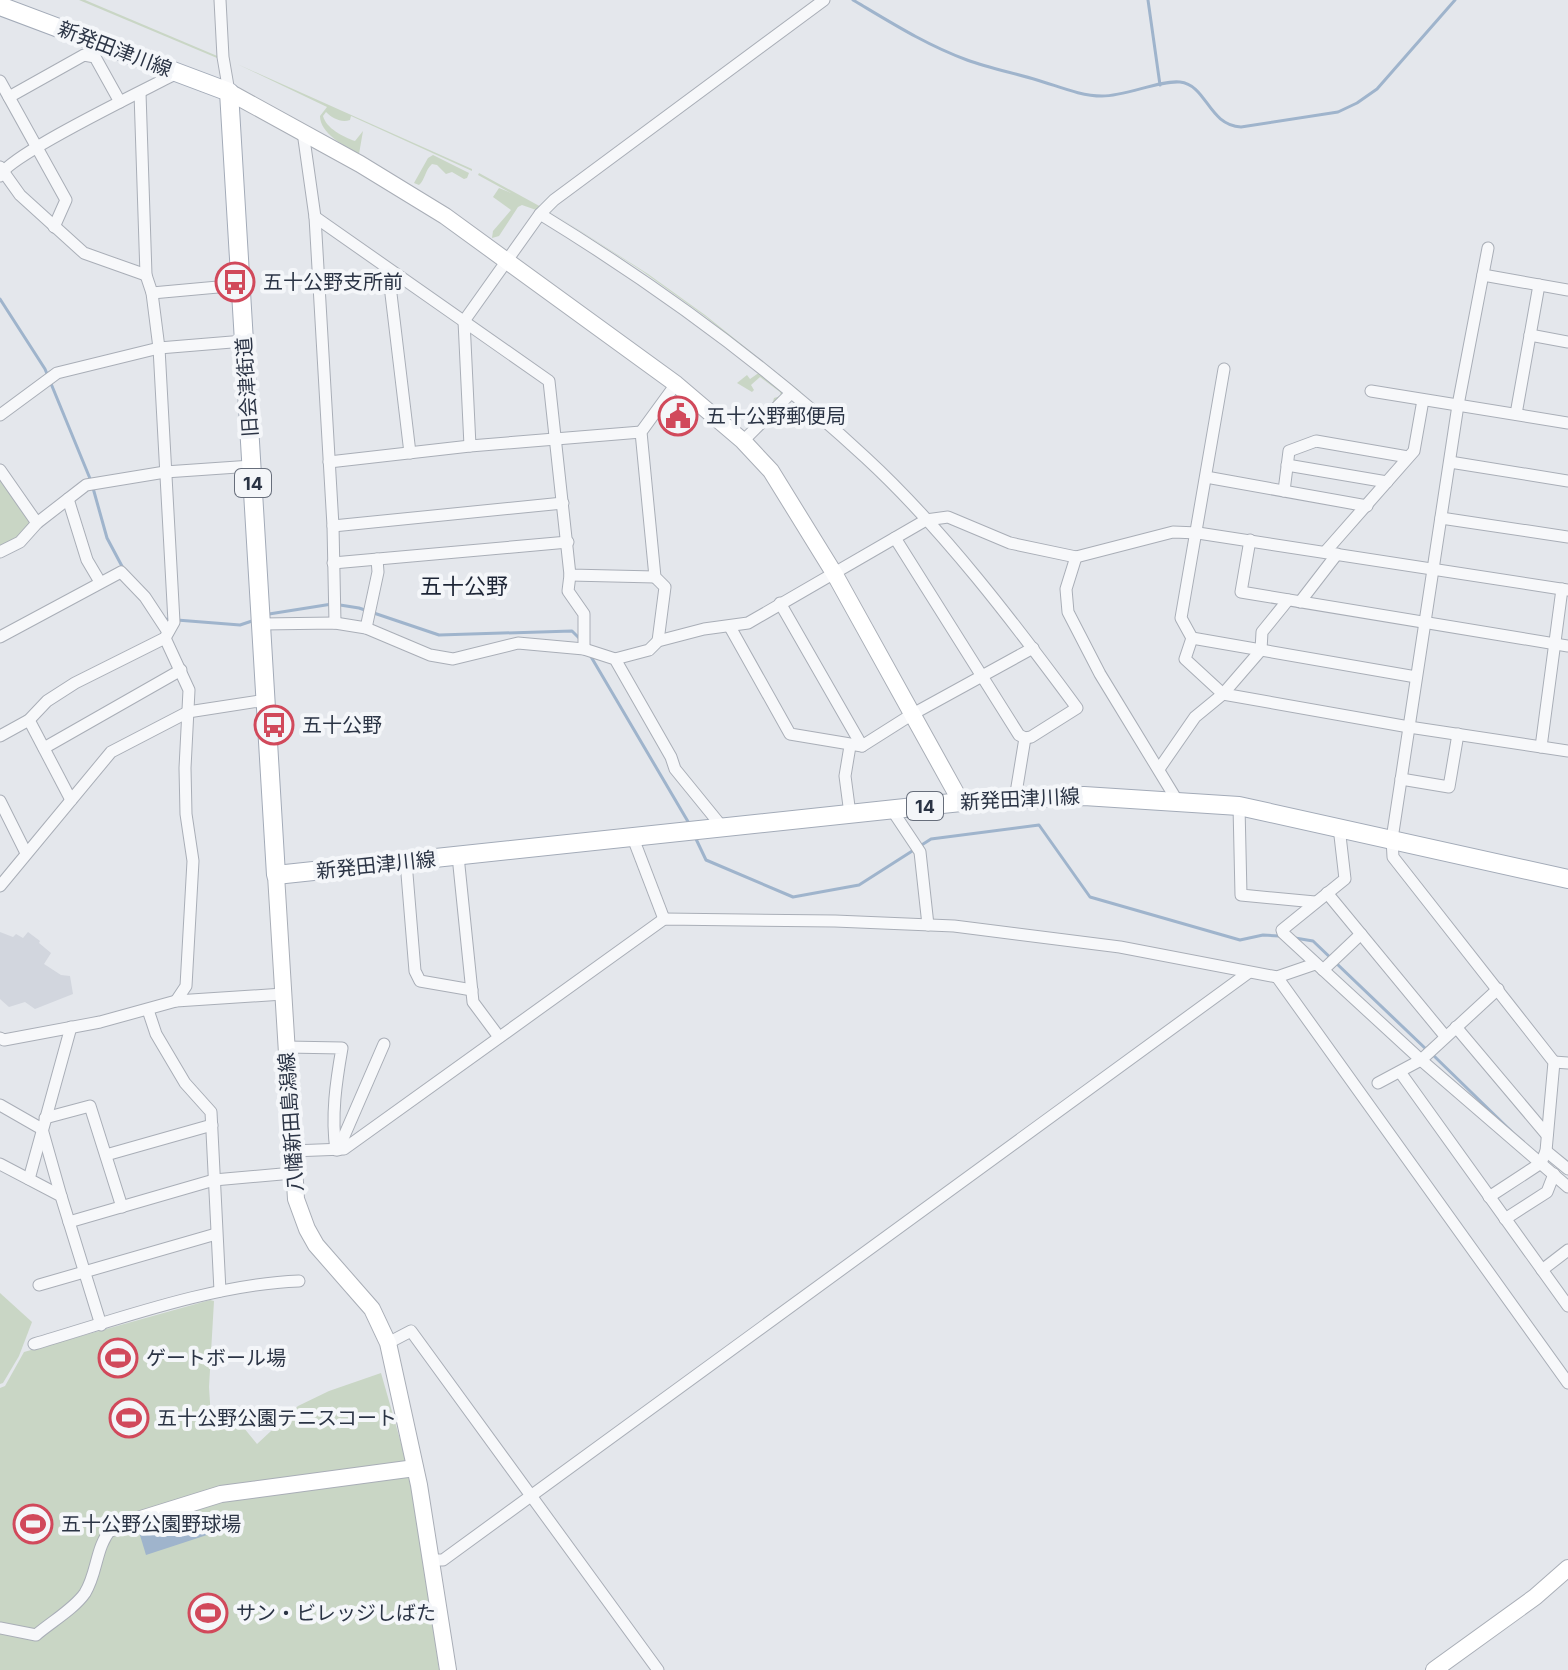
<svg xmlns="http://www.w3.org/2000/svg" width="1568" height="1670" font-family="Inter,'Noto Sans JP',sans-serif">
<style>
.built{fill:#d2d6de}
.green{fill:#c9d6c5}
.water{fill:#9fb4cc}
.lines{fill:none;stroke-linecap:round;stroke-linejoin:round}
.stream{stroke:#9fb4cc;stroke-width:3}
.street-casing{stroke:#a9aeb7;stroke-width:13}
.secondary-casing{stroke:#a9aeb7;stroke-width:18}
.primary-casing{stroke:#a3abb8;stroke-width:20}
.street{stroke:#f7f8fa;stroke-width:11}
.secondary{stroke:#fff;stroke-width:16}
.primary{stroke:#fff;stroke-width:18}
.labels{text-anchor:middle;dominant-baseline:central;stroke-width:8;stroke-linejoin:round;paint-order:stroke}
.shield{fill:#f4f6f9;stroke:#676e7b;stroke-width:2}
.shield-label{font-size:18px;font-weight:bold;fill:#2b3445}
.street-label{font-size:20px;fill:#2b3445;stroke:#f4f6f9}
.poi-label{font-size:20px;fill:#2b3445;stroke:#f4f6f9;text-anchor:start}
.neighbourhood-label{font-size:22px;fill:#1d2536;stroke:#f4f6f9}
</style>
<rect width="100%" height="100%" fill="#e4e7ec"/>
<path class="built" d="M0 932 13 937 16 934 23 938 28 932 40 941 39 943 51 953 44 964 61 975 70 976 73 994 35 1009 25 1002 9 1007 0 999Z"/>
<g class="green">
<path d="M79 0H85L222 58H217Z"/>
<path d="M237 64 472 169V171L351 116 350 120C341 123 332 118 326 112L323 116C326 128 343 137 355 141L363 131 359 154C344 146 320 133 320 116L327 107Z"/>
<path d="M433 155 469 173 467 178 464 179 452 172 446 174 437 165 432 164C425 170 425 180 419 185L414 183 428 158Z"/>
<path d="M479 173 543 208 539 211 522 205 518 207 499 236 492 238 493 231 511 210 493 197 499 188 511 193 478 175Z"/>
<path d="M549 211 648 274 705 315 801 392 798 393 706 317 642 271Z"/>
<path d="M760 372 782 391V396L772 405 774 398 781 396 780 392 760 377 751 385 754 390 752 392 737 383 747 375 750 379Z"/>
<path d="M0 475 31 523 15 540 0 549Z"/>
<path d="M0 1293 32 1322 19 1356 3 1383 0 1384Z"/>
<path d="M210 1300 214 1301 209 1387 211 1418 235 1417 257 1444 298 1406 329 1391 381 1373 415 1492 439 1670H0V1388L5 1386 24 1352Z"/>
</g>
<path class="water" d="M206 1513 207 1535 146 1555 139 1532Z"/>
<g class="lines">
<g class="stream">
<path d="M853 0C890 22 926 45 967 60 989 68 1014 73 1037 80 1058 86 1080 96 1102 96 1127 96 1159 80 1180 82 1207 85 1208 125 1241 127L1338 112 1357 103 1377 89 1455 0"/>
<path d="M1148 0 1160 85"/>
<path d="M0 299 45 369 91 481"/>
<path d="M93 488 107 538 124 570"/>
<path d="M340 605 359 608 439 635 572 631 580 639"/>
<path d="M269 614 332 604"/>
<path d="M164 619 240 625 255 620"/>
<path d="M590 655 690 825"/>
<path d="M696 839 706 860 793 897 859 885 931 839 1039 825 1090 897 1240 940 1263 935 1279 936"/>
<path d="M1295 938 1313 941 1427 1050"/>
<path d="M1433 1055 1511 1131"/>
</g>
<g class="street-casing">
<g id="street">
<path d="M220 0 223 57 229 92"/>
<path d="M0 81 66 200 54 227"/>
<path d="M9 97 84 55 95 57 120 102"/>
<path d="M303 132 315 217 333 526 335 623"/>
<path d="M0 167 20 195 84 253 146 275"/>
<path d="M0 176C8 155 149 88 177 73"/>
<path d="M540 214C656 285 766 365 866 458 943 529 1015 624 1077 708L1031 737 1025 738 1019 735 895 538"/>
<path d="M315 217 549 381 570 575 655 577"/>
<path d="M1488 248 1458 405 1392 839 1393 857 1554 1062 1546 1151 1541 1163 1489 1197"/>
<path d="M388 269 410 453"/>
<path d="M1483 275 1568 290"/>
<path d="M152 293 240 285"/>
<path d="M1530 335 1568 342"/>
<path d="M1224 369 1181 618 1192 638 1185 659 1223 694 1409 727 1568 751"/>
<path d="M1371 391 1568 423"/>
<path d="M1516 414 1539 285"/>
<path d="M0 415 57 373 159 348 244 341"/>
<path d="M743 441 790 394"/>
<path d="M470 446 464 321 540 214 554 200 824 0"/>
<path d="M329 462 470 446 641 432"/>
<path d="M1450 462 1568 481"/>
<path d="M1287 465 1387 482"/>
<path d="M0 470 37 523"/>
<path d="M1206 477 1367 506"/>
<path d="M1284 491 1289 451 1316 441 1408 457"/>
<path d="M68 499 87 560 100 582"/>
<path d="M1441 518 1568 537"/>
<path d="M333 526 563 503"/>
<path d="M1250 540 1241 592 1568 646"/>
<path d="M1326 551 1414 451 1423 400"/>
<path d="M0 552 20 542 37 523 86 485 165 472 252 466"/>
<path d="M1076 557 1066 589 1068 612 1100 674 1178 802"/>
<path d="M333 563 568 542"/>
<path d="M570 575 568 591 584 614V649"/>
<path d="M1300 602 1337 554"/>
<path d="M780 603 862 746"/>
<path d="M262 624 335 623 366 628 430 655 453 659 518 643 584 649 615 659 671 757 675 769 723 828"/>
<path d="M730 627 790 734 862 746 911 715 1033 648"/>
<path d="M366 628 378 572 377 559"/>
<path d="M0 637 121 572 145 597 168 632"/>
<path d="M165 638 189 690 185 768 186 814 193 861 186 986 176 1001"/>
<path d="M1192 638 1416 677"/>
<path d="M658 641 665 587 655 577 641 432 676 384"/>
<path d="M615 659 649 650 658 641 704 629 748 623 926 520 948 517 1010 543 1076 557 1173 532 1198 533 1568 590"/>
<path d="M29 720 71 800"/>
<path d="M0 736 29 720 47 701 75 683 165 638 174 622 159 348 152 293 146 275 140 93"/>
<path d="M1541 747 1562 589"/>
<path d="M44 748 181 670"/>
<path d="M1159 769 1195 717 1223 694 1261 650 1262 632 1288 600"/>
<path d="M1401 779 1449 787 1458 734"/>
<path d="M1015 799 1025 738"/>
<path d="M0 801 26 853"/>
<path d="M1239 806 1241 895 1315 902"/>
<path d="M892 810 920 852 928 925"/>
<path d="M850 814 845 776 850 746"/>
<path d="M1339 827 1345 879 1282 930 1283 933 1421 1060 1568 1187"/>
<path d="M633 838 664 919"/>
<path d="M458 856 473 1002 499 1037"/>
<path d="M406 862 415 971 420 981 472 990"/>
<path d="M0 886 111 752 188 712 266 700"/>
<path d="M1327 893 1445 1036"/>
<path d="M1323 970 1361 934"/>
<path d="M1277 977 1568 1383"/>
<path d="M148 1010 156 1034 185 1083 211 1112 220 1291"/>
<path d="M1456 1027 1547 1135"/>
<path d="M0 1038 4 1040 100 1022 176 1001 283 994"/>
<path d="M286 1047 342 1048C336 1082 331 1116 336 1150"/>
<path d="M1554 1062 1568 1063"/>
<path d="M1400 1072 1568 1306"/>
<path d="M1378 1083 1421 1060 1498 989"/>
<path d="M0 1105 42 1129 61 1196"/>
<path d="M45 1118 90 1106 122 1207"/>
<path d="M338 1150 384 1044"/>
<path d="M292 1151 344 1149 664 919 835 921 954 926 1120 947 1277 977 1315 964"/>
<path d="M1546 1151 1568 1169"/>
<path d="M106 1155 212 1125"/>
<path d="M0 1164 61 1196 101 1325"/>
<path d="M29 1179 71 1027"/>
<path d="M1505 1219 1547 1192 1554 1174"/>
<path d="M69 1222 214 1180 293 1173"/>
<path d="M1542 1270 1568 1250"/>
<path d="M39 1285 216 1234"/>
<path d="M388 1343 411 1331 658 1670"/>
<path d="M34 1344C116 1320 214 1284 299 1281"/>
<path d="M432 1560H443L1248 973"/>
<path d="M0 1628 36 1635C51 1622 74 1609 85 1593 98 1572 95 1547 112 1528"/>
</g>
</g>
<g class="secondary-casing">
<g id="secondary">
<path d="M229 92 360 164 445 216 676 384 743 441 771 471 834 573 961 802"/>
<path d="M276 875 296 1199 307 1229 316 1245 372 1309 388 1343 419 1485 448 1670"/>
<path d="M112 1528 221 1494 415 1468"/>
<path d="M1434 1670 1535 1597 1568 1568"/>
</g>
</g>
<g class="primary-casing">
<path id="primary" d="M0 6 229 92 276 875 961 802 1084 796 1239 806 1568 879"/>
</g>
<use href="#street" class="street"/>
<use href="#secondary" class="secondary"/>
<use href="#primary" class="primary"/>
</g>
<defs>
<g id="bus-ring" transform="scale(2)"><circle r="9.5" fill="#f4f6f9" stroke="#d1495b" stroke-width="1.5"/><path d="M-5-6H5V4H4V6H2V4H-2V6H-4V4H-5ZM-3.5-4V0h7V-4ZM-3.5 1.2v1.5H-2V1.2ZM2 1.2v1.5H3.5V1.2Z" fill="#d1495b"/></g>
<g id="civic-ring" transform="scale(2)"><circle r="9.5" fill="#f4f6f9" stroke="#d1495b" stroke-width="1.5"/><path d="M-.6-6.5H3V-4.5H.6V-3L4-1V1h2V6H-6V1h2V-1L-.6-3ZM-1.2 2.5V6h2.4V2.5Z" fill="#d1495b"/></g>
<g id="stadium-ring" transform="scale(2)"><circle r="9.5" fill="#f4f6f9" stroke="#d1495b" stroke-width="1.5"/><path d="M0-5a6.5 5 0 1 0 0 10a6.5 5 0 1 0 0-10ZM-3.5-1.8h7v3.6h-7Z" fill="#d1495b"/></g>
</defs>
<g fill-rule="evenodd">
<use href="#bus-ring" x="235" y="282"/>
<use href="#civic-ring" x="678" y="416"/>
<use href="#bus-ring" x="274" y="725"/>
<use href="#stadium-ring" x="118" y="1358"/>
<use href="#stadium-ring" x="129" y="1418"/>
<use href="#stadium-ring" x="33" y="1524"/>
<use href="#stadium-ring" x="208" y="1613"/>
</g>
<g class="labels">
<g class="shield">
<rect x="235" y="469" width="36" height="28" rx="6"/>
<rect x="907" y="792" width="36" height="28" rx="6"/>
</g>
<g class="shield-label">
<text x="253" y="483">14</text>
<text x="925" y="806">14</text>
</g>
<g class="street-label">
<text transform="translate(115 49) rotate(21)">新発田津川線</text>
<text transform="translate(247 387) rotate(-94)">旧会津街道</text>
<text transform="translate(1020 799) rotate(-3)">新発田津川線</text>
<text transform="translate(376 865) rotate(-6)">新発田津川線</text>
<text transform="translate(291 1122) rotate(-94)">八幡新田島潟線</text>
</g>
<g class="poi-label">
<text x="263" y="282">五十公野支所前</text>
<text x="706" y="416">五十公野郵便局</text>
<text x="302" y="725">五十公野</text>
<text x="146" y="1358">ゲートボール場</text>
<text x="157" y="1418">五十公野公園テニスコート</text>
<text x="61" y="1524">五十公野公園野球場</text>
<text x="236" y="1613">サン・ビレッジしばた</text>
</g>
<g class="neighbourhood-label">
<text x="464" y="586">五十公野</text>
</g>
</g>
</svg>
